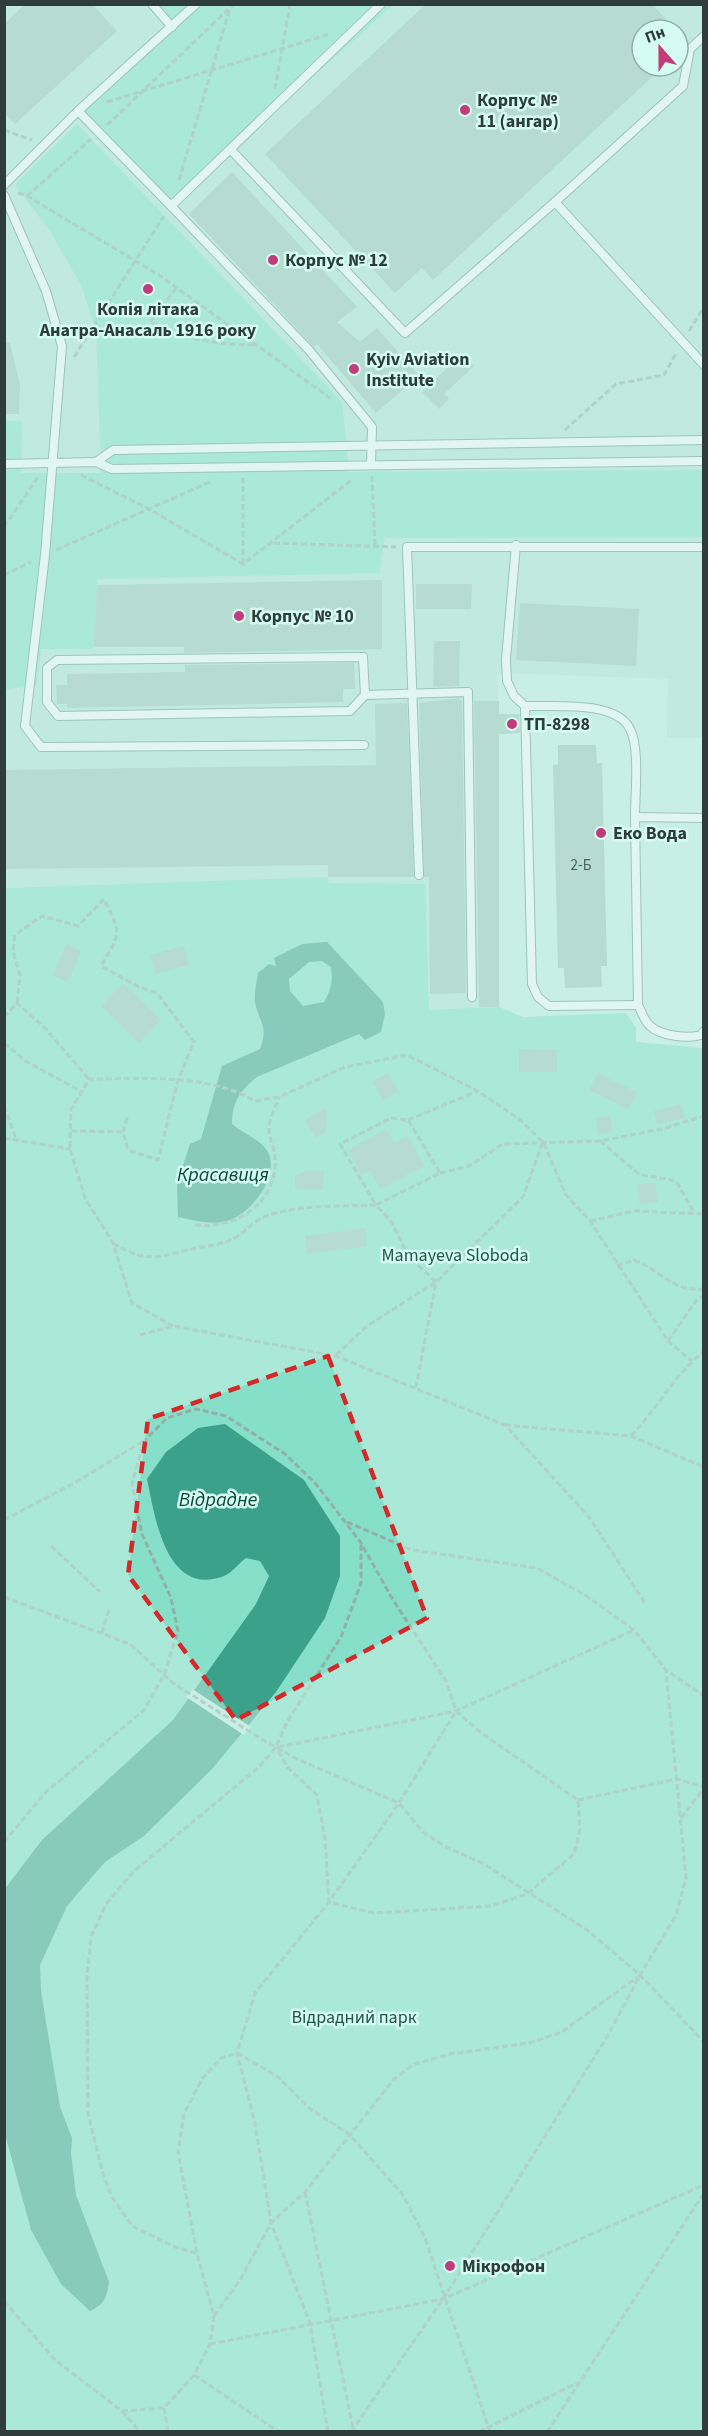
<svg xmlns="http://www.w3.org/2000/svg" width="708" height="2436" font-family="'Source Sans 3',sans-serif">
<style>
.built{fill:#b5e5d7;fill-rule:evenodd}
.green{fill:#86dfc8}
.water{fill:#3ba18a;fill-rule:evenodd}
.pier{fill:#c8efe3}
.building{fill:#a1c6bb}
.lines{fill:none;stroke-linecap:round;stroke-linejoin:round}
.service-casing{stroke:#6d9086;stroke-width:10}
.path{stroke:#92b0a7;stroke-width:3;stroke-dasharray:6 3;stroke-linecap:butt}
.service{stroke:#fff;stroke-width:8}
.marked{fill:none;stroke:#d62828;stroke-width:4.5;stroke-dasharray:12 8;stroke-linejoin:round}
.poi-dot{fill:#c23b7a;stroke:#d5fcf1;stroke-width:2}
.labels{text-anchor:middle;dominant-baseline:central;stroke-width:5;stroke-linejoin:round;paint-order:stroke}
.number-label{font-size:15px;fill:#4b5f5a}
.poi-label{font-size:18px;font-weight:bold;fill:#2e3d39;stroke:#d5fcf1;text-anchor:start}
.park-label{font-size:18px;fill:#20574a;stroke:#d5fcf1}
.water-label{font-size:20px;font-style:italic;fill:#0a463b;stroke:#d5fcf1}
</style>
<rect width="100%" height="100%" fill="#c8efe3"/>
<path class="built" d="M4 5H703V738H667L668 679 498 673 499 1007 429 1010 424 884 329 883 328 877 5 888ZM642 30H678V66H642Z"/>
<g class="green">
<path d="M148 5H393L171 204 78 110 168 27Z"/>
<path d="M77 124 342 402 349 472 703 470V537L385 538 379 573 97 579 94 649H41L36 686 5 689 4 421H22L21 473H101L96 329 81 285 50 231 15 185Z"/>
<path d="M328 877 329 883 425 884 429 1010 499 1007 523 1017 626 1013 636 1028V1042L703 1048V2431H5L4 888Z"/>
</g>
<g class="water">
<path d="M327 942 383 1002 385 1014 381 1032 365 1040 359 1034 257 1077C240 1091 232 1102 232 1124 241 1132 263 1141 268 1152 280 1176 253 1210 232 1219 216 1227 194 1220 178 1217L177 1184 190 1144 201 1139 222 1066 260 1049C269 1025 259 1023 255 1002 254 993 257 981 258 973L269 964 276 966 274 958 302 944ZM322 961 331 967C333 981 331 990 324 1002L303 1006 290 991 289 979 309 962Z"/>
<path d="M225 1424 304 1480 340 1536V1576L325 1618 276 1692 212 1769 144 1836 105 1862 67 1906 40 1965 41 1991 60 2107 72 2138 71 2154 76 2195 109 2282C107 2297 104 2305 90 2311L61 2284 31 2230 5 2134 4 1890 42 1840 173 1720 256 1604 269 1576 260 1561 246 1558C239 1563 232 1573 224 1576 166 1598 155 1517 147 1479L166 1452 198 1428Z"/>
</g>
<path class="pier" d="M192 1689 251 1727 244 1735 186 1697Z"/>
<g class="building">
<path d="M25 4H92L117 31 15 124 4 113V24Z"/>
<path d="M426 4H652L676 30H642V66H664L433 280 422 268 395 293 265 154Z"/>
<path d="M232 172 357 307 337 322 360 342 377 328 419 376 376 413 317 344 314 347 189 214Z"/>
<path d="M4 343H10L20 386 19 414H4Z"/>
<path d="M462 354 474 366 444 394 449 399 439 409 422 392Z"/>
<path d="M382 580V649L184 653V647H94L97 585Z"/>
<path d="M416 584H472L471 609H416Z"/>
<path d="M520 603 639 609 636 666 516 660Z"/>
<path d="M434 641H460L459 686 433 687Z"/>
<path d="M354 663 355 689H343V702L67 708V704H57L56 685H67V674L185 672V665Z"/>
<path d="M459 698 462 701 466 993 430 994 429 877H424L419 703Z"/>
<path d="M474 701H499V714H519L520 733 499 734V1007H479Z"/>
<path d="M407 703 414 877H328V865L4 869V770L376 765 375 704Z"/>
<path d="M558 745H596L597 763H602L607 966H601L602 987 565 988 564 968H558L553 765 558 764Z"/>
<path d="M66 944 81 951 68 982 53 976Z"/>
<path d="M184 946 189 965 155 974 150 955Z"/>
<path d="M123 983 161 1020 139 1043 101 1006Z"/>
<path d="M519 1049 557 1050V1072H519Z"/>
<path d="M388 1073 398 1091 383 1100 372 1082Z"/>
<path d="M597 1073 637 1092 629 1109 589 1090Z"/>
<path d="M681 1104 685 1118 657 1124 654 1111Z"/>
<path d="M327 1107 326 1132 315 1138 305 1120Z"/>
<path d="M610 1116 613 1132 598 1135 596 1118Z"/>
<path d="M387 1129 394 1143 408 1136 424 1166 380 1189 370 1170 361 1175 348 1149Z"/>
<path d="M306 1171H324L323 1190 295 1189V1176Z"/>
<path d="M655 1182 658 1202 640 1205 637 1185Z"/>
<path d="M365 1228 367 1246 307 1254 305 1236Z"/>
</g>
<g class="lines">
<g class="service-casing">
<g id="service">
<path d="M152 4 172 27"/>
<path d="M78 111 171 206"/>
<path d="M231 150 405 333 555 202 704 365"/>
<path d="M4 185 78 111 196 4"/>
<path d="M4 195 46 291 62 346 45 555 25 726 41 747 364 745"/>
<path d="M555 202 683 86 690 49 704 36"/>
<path d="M96 462 113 450 704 440"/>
<path d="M4 464 96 462 112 469 704 461"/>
<path d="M371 465 372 427 309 350 171 206 381 4"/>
<path d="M516 545 506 659 507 681 514 696 525 706"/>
<path d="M365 695 363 657 57 660 47 668V702L58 716 350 711 365 695 468 692 472 997"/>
<path d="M635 817C635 794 640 748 630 729 616 700 553 707 525 706L532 984 538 997 549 1006 638 1005"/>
<path d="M704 818 635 817 638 1005C642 1012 644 1021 650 1026 661 1036 688 1039 701 1035L704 1031"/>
<path d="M419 875 407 547H704"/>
</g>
</g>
<g class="path">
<path d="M275 89 290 4"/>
<path d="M107 102 330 34"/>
<path d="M107 125 234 4"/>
<path d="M4 130 32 140"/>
<path d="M179 180 230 8"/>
<path d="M18 193 27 196 159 275 330 398"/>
<path d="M27 196 91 139"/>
<path d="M176 288 150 322C184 340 216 344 254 345"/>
<path d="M689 331 704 307"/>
<path d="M74 357 164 216"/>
<path d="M565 430 616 384 664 375 677 352"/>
<path d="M81 475 149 509 243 564 353 479"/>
<path d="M372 476 375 546"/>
<path d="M4 527 38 477"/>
<path d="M274 543 396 547"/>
<path d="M56 550 212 481"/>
<path d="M243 564V478"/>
<path d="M4 575 31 562"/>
<path d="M17 1003 20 976 13 950 15 935 42 916 78 926 104 899C122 935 121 932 101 966L139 987 157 993 194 1042 178 1080 158 1160 128 1150 123 1132 70 1131"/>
<path d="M4 1017 17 1003 45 1028 89 1079"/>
<path d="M4 1043 27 1062 81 1091"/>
<path d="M4 1106 17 1141"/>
<path d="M391 1118 408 1120 440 1173 376 1205 340 1144Z"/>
<path d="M408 1120 478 1091"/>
<path d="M123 1132 128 1115"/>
<path d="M4 1138 70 1149"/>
<path d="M600 1141 639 1174 676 1181 694 1212"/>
<path d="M440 1173 469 1166 503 1144 600 1141 662 1129 704 1116"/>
<path d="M590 1221 634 1211 704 1214"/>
<path d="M195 1225C238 1229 278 1203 275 1156 274 1147 269 1138 269 1128 269 1119 276 1106 279 1097"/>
<path d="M113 1243C148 1265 160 1256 196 1248 211 1245 223 1245 236 1237 246 1231 255 1220 266 1216 301 1204 340 1207 376 1205L391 1221 409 1257 436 1282 416 1387"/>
<path d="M617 1266 634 1260C662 1271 672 1292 704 1289"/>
<path d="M173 1326 132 1303 113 1243 85 1198 70 1149 71 1110 89 1079C142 1079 207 1073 255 1101L279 1097 345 1067 407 1055 478 1091 519 1119 543 1142 566 1195 590 1221 668 1341 692 1361"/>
<path d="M140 1335 173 1326 336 1356 505 1425 589 1517 645 1603"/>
<path d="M668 1341 698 1298 704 1296"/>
<path d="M336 1355 367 1326 436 1282 523 1197 542 1144"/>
<path d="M505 1425 631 1436 704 1467"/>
<path d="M631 1436C657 1409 675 1374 704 1351"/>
<path d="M4 1520 76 1482 142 1442"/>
<path d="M347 1522 412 1550 537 1568 585 1595 634 1630 666 1670 704 1696"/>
<path d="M51 1546 100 1592"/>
<path d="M4 1597 130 1644 173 1683 263 1740 297 1759 399 1803 423 1832 446 1847 484 1864 587 1930 640 1975 704 2042"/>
<path d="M102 1633 109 1609"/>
<path d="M278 1747 456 1711 634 1630"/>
<path d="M578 1800 677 1779 704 1787"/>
<path d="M681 1818 704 1788"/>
<path d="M4 1842 45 1793 144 1710 164 1675 178 1631 171 1598 142 1534 132 1484 144 1441 167 1418 196 1409 226 1416 285 1454 316 1484 361 1543 393 1600 446 1681 456 1711 480 1732 578 1800 580 1830 574 1854 527 1894 491 1906 374 1913 329 1902 325 1839 317 1795 288 1768 276 1747"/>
<path d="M305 2192 353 2428"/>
<path d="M196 2253 175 2247 132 2226 112 2197 103 2174 88 2113 87 1976 91 1937 106 1904 134 1871 260 1766 276 1747 287 1722 341 1637 361 1583V1545"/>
<path d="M4 2301 55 2360 122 2411 164 2408 194 2375 210 2344 214 2316 197 2254 178 2152 184 2114 202 2079 221 2058 237 2053 277 2076 310 2109 349 2134 403 2195 425 2238 490 2432"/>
<path d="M214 2316 240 2280 271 2223 305 2192 394 2079 414 2064 450 2054 529 2043 562 2032 639 1976"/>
<path d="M210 2344 443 2299 704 2185"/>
<path d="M194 2375 279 2432"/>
<path d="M164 2408 168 2432"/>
<path d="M122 2411 140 2432"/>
<path d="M328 2432 310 2323 271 2223 255 2123 237 2053 255 1993 329 1902 399 1803 456 1711"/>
<path d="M351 2432 443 2299 607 2037 640 1975 676 1915 686 1878 666 1670"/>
<path d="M479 2432 577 2383"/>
<path d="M547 2432 704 2193"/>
</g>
<use href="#service" class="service"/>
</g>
<path d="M0 0H708V2436H0ZM328 1356 427 1618 236 1720 128 1575 148 1419Z" fill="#c8efe3" fill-opacity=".55" fill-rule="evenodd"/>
<path class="marked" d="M328 1356 427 1618 236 1720 128 1575 148 1419Z"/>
<g class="poi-dot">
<circle cx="465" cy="110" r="6"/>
<circle cx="273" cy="260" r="6"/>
<circle cx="148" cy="289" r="6"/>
<circle cx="354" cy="369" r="6"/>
<circle cx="239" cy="616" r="6"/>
<circle cx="512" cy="724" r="6"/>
<circle cx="601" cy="833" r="6"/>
<circle cx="450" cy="2266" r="6"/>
</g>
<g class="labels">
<g class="number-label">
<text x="581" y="865">2-Б</text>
</g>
<g class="poi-label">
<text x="477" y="100">Корпус №<tspan x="477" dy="21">11 (ангар)</tspan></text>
<text x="285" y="260">Корпус № 12</text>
<text x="148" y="309" text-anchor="middle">Копія літака<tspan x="148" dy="21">Анатра-Анасаль 1916 року</tspan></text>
<text x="366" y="359">Kyiv Aviation<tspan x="366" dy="21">Institute</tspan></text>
<text x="251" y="616">Корпус № 10</text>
<text x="524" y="724">ТП-8298</text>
<text x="613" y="833">Еко Вода</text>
<text x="462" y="2266">Мікрофон</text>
</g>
<g class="park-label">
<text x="455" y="1255">Mamayeva Sloboda</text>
<text x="354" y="2017">Відрадний парк</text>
</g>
<g class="water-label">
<text x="223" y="1175">Красавиця</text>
<text x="218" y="1500">Відрадне</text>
</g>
</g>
<rect width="708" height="2436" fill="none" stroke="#2e3d39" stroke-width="12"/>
<g transform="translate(660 48) rotate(339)"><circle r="28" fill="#d5fcf1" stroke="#92b0a7" stroke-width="1.5"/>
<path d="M0-4.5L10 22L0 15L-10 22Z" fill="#c23b7a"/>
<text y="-9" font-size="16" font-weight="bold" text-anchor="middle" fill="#2e3d39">Пн</text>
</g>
</svg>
